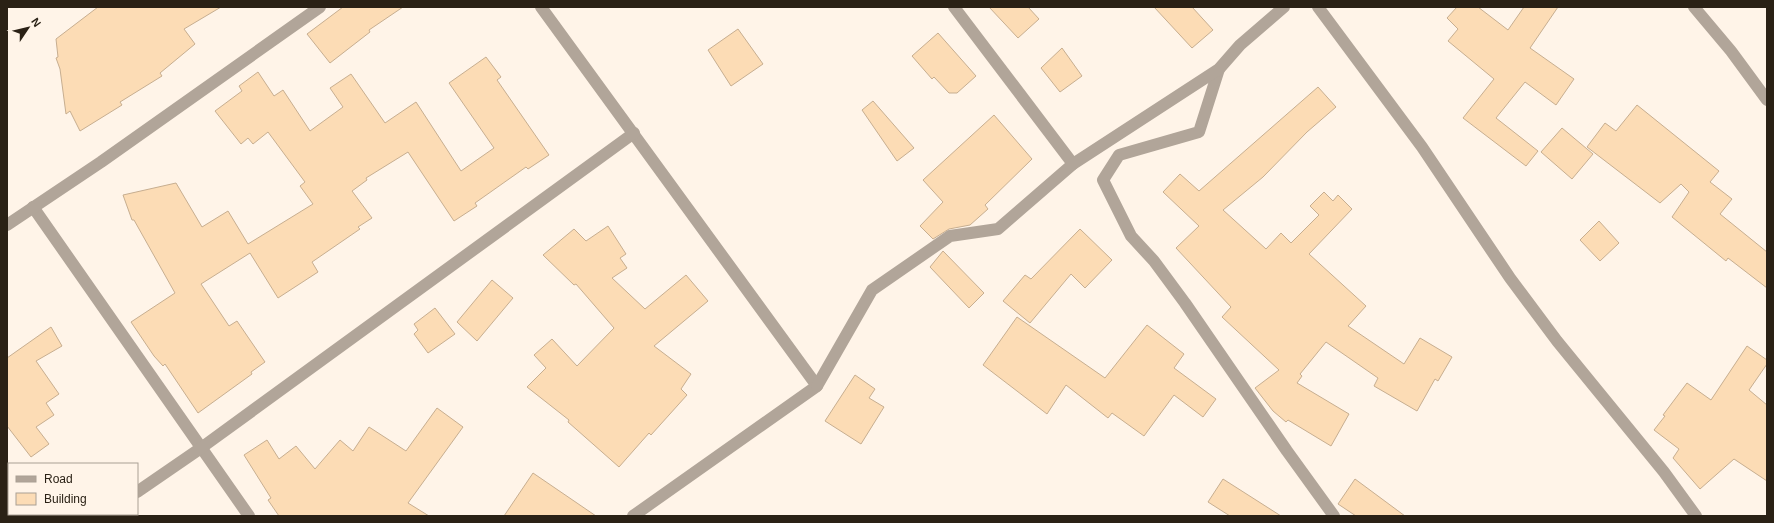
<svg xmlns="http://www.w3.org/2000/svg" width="1774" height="523" font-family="Helvetica,sans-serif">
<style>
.building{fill:#fcdcb5;stroke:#c7ae90}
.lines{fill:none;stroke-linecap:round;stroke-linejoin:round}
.street{stroke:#b1a599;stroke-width:12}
</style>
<rect width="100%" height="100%" fill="#fff4e8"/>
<g class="building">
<path d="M98 7H221L184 29 195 44 160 73 162 76 120 102 122 105 80 131 70 111 66 114 60 69 56 58 58 57 56 39Z"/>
<path d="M343 7H403L369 30 370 32 330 63 307 34Z"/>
<path d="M989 7H1028L1039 19 1018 38Z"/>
<path d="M1154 7H1192L1213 30 1192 48Z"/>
<path d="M1457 7H1478L1508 30 1524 7H1558L1530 48 1574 79 1556 105 1525 82 1496 118 1538 151 1526 166 1463 118 1494 79 1448 41 1458 29 1447 18Z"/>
<path d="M738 29 763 64 731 86 708 50Z"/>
<path d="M938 33 976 76 957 93H949L934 77 932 79 912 56Z"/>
<path d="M1062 48 1082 76 1060 92 1041 68Z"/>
<path d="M486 57 501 77 497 80 549 155 528 169 526 167 475 203 477 206 454 221 408 152 366 178 367 180 352 191 372 218 358 227 360 229 312 262 318 272 278 298 250 253 201 284 229 326 237 321 265 362 251 372 252 374 198 413 165 364 163 366 154 356 131 322 175 293 134 220H132L123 195 176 183 202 227 228 211 248 244 313 204 300 186 305 182 268 132 253 144 248 138 241 144 215 111 242 91 239 86 258 72 274 96 283 90 310 131 343 107 330 88 351 74 385 123 416 102 461 171 494 148 449 83Z"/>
<path d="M1318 87 1336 107 1307 132 1263 177 1223 210 1266 249 1281 233 1291 243 1319 215 1310 206 1324 192 1333 201 1338 195 1352 209 1309 254 1366 306 1348 326 1404 364 1420 338 1452 357 1438 381 1435 379 1417 411 1374 386 1378 378 1326 342 1300 374 1302 376 1297 383 1349 414 1331 446 1288 420 1286 422 1273 411 1255 388 1279 370 1222 317 1231 307 1176 248 1199 226 1163 192 1180 174 1199 191Z"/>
<path d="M873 101 914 148 897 161 862 110Z"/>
<path d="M1637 105 1719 171 1710 182 1732 199 1720 214 1767 252V288L1728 258 1726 261 1672 217 1689 192 1681 184 1660 203 1587 147 1605 123 1616 131Z"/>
<path d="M994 115 1032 159 985 205 988 209 970 225 949 229 933 239 920 226 943 202 923 180Z"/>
<path d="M1562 128 1593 154 1572 179 1541 152Z"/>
<path d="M1599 221 1619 243 1600 261 1580 240Z"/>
<path d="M608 226 626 254 620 258 627 268 612 278 645 309 686 275 708 301 654 346 691 374 681 389 687 395 651 435 649 433 619 467 568 422 569 420 527 387 546 368 534 355 552 339 577 366 614 328 576 284 574 285 543 255 574 229 586 241Z"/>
<path d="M1080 229 1112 260 1085 288 1071 274 1030 323 1003 301 1025 275 1031 279Z"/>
<path d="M943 251 984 293 969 308 930 267Z"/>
<path d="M492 280 513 298 477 341 457 322Z"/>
<path d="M435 308 455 334 428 353 414 334 418 330 414 324Z"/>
<path d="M1017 317 1105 378 1147 325 1184 354 1174 368 1216 399 1203 417 1174 395 1144 436 1112 413 1108 418 1066 385 1047 414 983 365Z"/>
<path d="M51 327 62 346 36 361 59 394 46 403 54 415 36 427 49 444 31 457 7 426V358Z"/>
<path d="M1747 346 1767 360V364L1749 390 1767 405V481L1734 459 1700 489 1673 458 1679 449 1654 430 1665 416 1663 415 1687 383 1711 400Z"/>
<path d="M855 375 875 389 869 398 884 407 861 444 825 421Z"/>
<path d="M437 408 463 427 408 503 429 516H279L268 500 271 498 244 455 267 440 279 459 296 446 315 469 340 440 353 451 369 427 406 451Z"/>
<path d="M533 473 596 516H504Z"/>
<path d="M1223 479 1281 516H1230L1208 502Z"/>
<path d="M1355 479 1405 516H1356L1338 504Z"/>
</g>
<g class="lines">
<g class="street">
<path d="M541 7 817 386 633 516"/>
<path d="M954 7 1073 164"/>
<path d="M1318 7 1422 147 1510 278 1557 341 1664 472 1696 516"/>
<path d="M1694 7 1731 51 1767 100"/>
<path d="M1219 69 1199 132 1119 155 1103 180 1131 236 1154 261 1185 303 1287 451 1334 516"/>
<path d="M33 207 249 516"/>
<path d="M7 225 101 162 320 7"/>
<path d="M817 386 872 290 950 236 998 229 1073 164 1219 69 1240 45 1284 7"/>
<path d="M137 492 201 448 634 133"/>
<path d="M102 516 105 514"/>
</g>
</g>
<rect width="1774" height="523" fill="none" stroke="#2a2115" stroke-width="16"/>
<rect x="8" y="463" width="130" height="52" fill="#fff4e8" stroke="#aaa094"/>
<rect x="16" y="476" width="20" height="6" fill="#b1a599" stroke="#aaa094"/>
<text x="44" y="483" font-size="12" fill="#2a2115">Road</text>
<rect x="16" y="493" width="20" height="12" fill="#fcdcb5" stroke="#aaa094"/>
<text x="44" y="503" font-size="12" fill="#2a2115">Building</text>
<g transform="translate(28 28) rotate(55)" stroke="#fff4e8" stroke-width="3" paint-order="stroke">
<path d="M0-3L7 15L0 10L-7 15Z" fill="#2a2115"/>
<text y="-6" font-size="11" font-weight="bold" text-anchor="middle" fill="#2a2115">N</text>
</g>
</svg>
